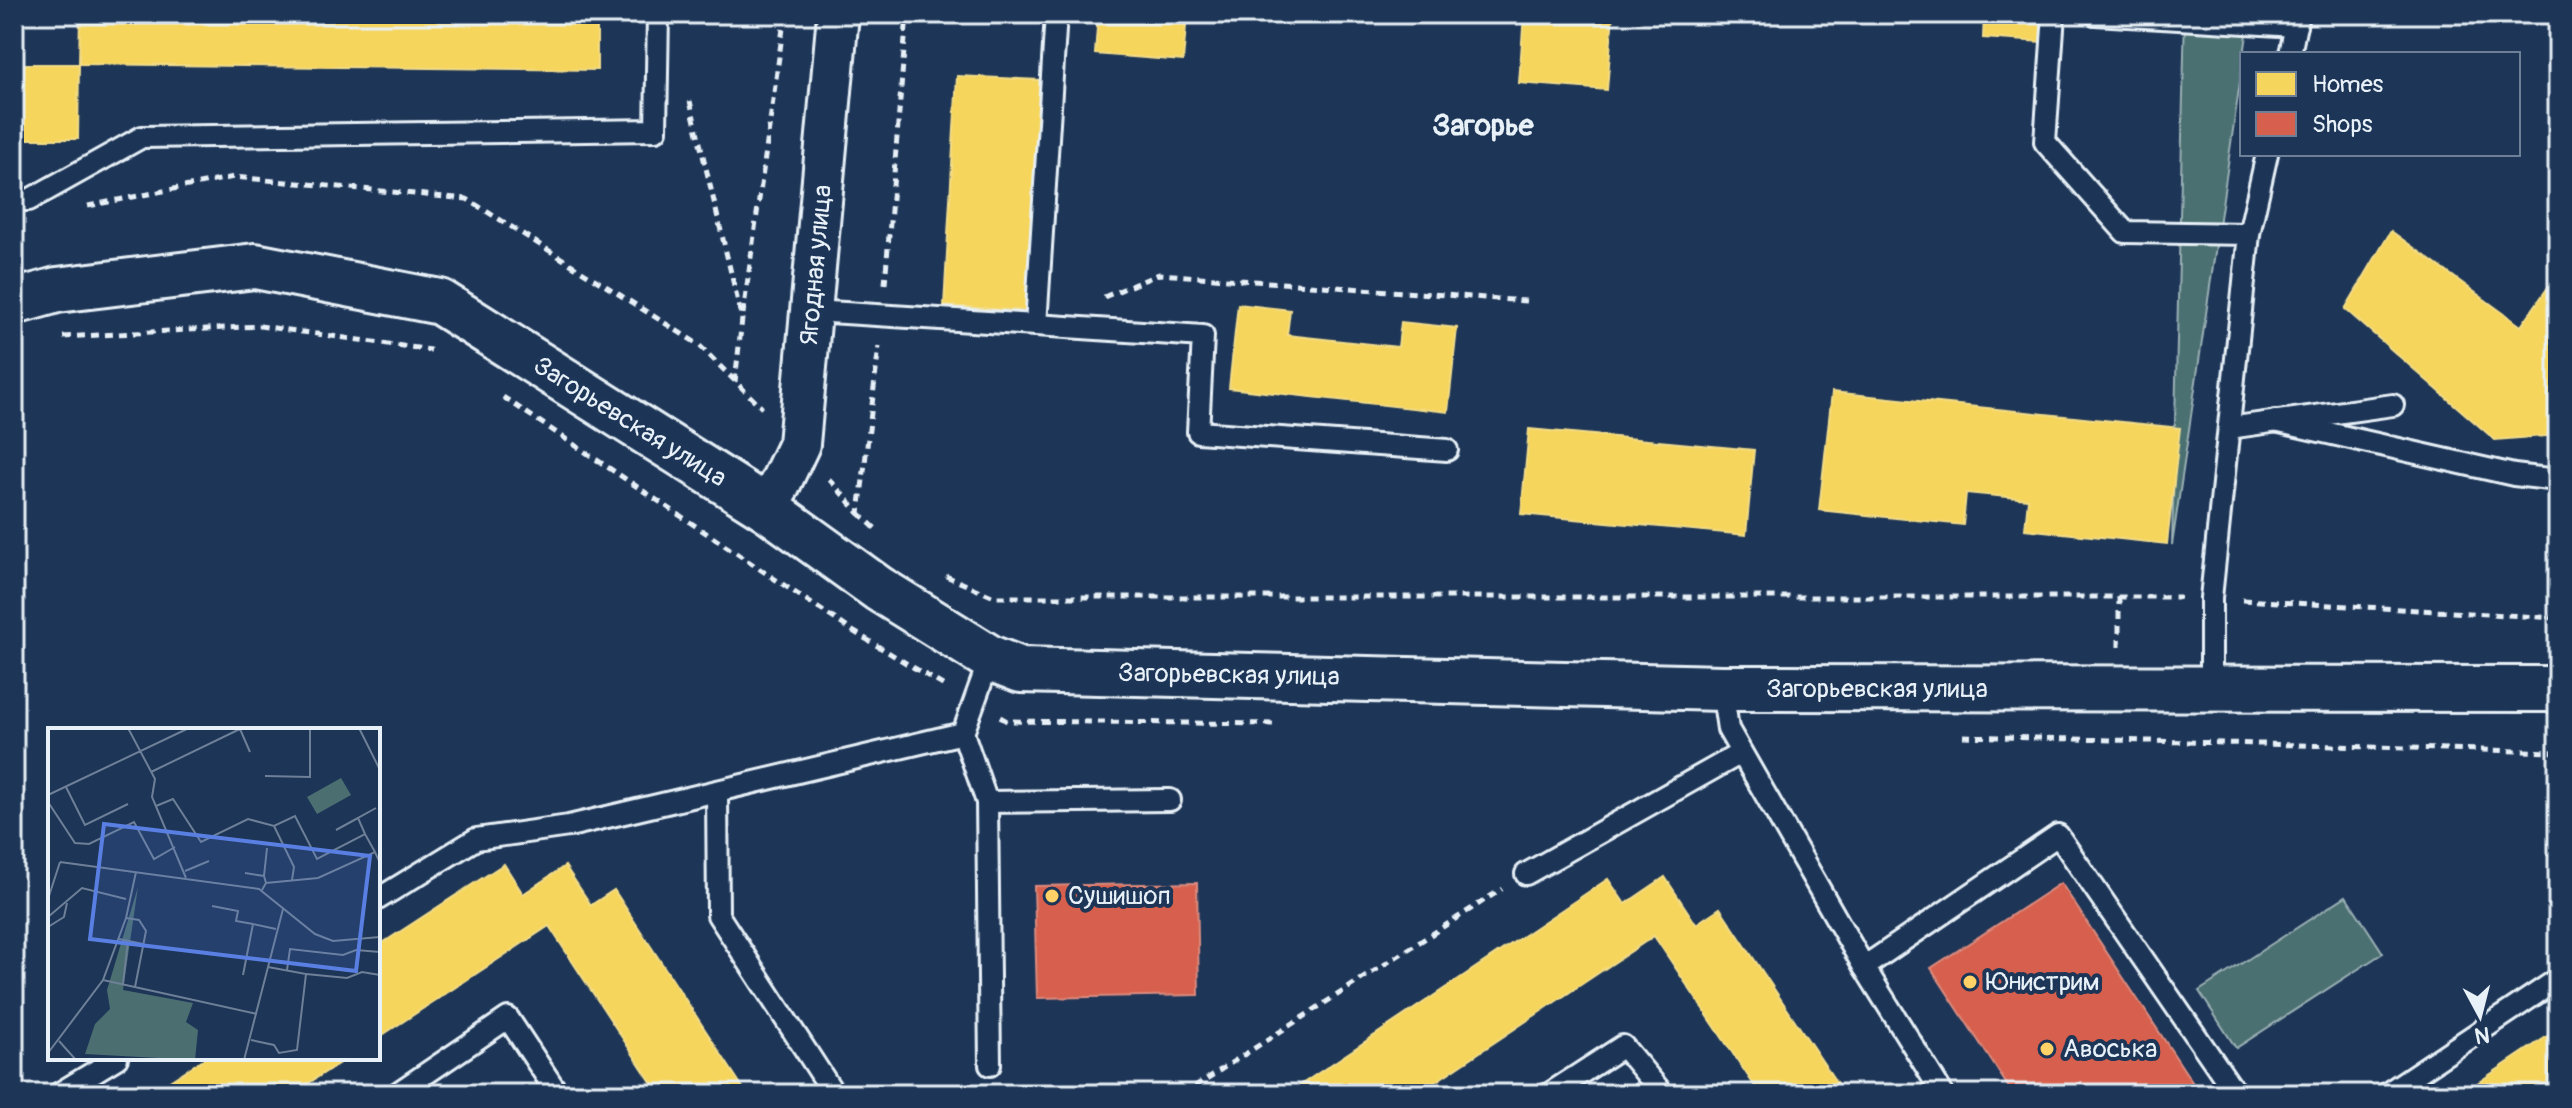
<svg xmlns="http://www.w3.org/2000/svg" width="2572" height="1108" font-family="Pangolin,sans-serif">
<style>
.green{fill:#4b6f71;stroke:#9ab0b4;stroke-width:2}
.homes{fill:#f6d55c;stroke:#f2dd8b;stroke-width:2}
.shops{fill:#d6604d;stroke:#db8c80;stroke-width:2}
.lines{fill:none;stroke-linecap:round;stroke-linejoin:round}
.service-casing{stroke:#e8f1f8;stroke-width:26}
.minor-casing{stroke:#e8f1f8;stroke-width:46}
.tertiary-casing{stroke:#e8f1f8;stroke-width:50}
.path{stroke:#e8f1f8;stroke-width:5;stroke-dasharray:8 6;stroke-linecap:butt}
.service{stroke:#1d3557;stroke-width:20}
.minor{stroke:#1d3557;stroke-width:40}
.tertiary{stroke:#1d3557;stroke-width:44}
.poi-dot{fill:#ffd166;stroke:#1d3557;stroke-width:3}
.labels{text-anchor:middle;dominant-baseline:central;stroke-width:8;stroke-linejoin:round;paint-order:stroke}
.street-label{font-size:26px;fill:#e8f1f8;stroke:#1d3557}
.poi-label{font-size:26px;fill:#e8f1f8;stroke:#1d3557;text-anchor:start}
.quarter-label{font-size:30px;font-weight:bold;fill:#e8f1f8;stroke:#1d3557}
.inset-road{fill:none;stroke:#6e8097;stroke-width:2}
.view{fill:#5a7fe2;fill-opacity:0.15;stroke:#5a7fe2;stroke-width:4}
.inset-edge{fill:none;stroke:#e8f1f8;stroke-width:4}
</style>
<rect width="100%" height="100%" fill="#1d3557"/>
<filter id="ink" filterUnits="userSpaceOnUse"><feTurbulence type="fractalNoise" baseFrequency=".0125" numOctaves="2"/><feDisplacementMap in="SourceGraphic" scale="16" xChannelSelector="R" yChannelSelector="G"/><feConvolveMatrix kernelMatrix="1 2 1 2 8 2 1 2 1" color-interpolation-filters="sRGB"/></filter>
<g filter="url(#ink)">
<g class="green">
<path d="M2185 14H2250L2172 545Z"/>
<path d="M2346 896 2383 953 2236 1048 2199 991Z"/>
</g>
<g class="homes">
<path d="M80 14H597V70L79 64Z"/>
<path d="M1098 14H1187L1183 61 1095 54Z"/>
<path d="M1524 14H1613L1607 90 1519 83Z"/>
<path d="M1984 14H2045L2043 42 1983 38Z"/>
<path d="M14 64H79L78 139H14Z"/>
<path d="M957 76 1040 80 1027 311 944 306Z"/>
<path d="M2391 231 2521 326 2558 273V435L2495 440 2345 309Z"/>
<path d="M1238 304 1290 310 1287 335 1398 347 1401 322 1457 328 1448 412 1229 388Z"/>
<path d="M1832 392 2180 428 2167 544 2025 529 2028 499 1966 493 1963 525 1819 510Z"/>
<path d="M1529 429 1754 450 1746 535 1521 514Z"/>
<path d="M504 864 523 894 565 866 591 905 614 890 747 1094H659L549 926 378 1038V946Z"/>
<path d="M1665 877 1696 924 1720 908 1844 1094H1760L1654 936 1417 1094H1287L1608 879 1625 904Z"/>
<path d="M2558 1029V1094H2461Z"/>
<path d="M205 1058H347L292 1094H150Z"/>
</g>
<g class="shops">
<path d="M1197 883 1199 995 1037 998 1034 886Z"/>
<path d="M2061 883 2200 1094H2013L1931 968Z"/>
</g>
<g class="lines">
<g class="service-casing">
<g id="service">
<path d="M2054 14 2045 142 2125 232 2249 234"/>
<path d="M2095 14 2296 26"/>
<path d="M2290 54 2298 15"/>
<path d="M14 200H29L142 137 656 130 658 14"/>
<path d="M813 311 1036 325 1056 14"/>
<path d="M1036 325 1203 336 1198 432 1447 450"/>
<path d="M2275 421 2514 475 2558 480"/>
<path d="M2229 428 2393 405"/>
<path d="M1722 688 1728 729 1864 967 1943 1094"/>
<path d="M2211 691V598L2249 234 2267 154"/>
<path d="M963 733 987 802 1170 800"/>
<path d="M717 791 718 915 834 1094"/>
<path d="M987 802 990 1065"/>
<path d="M1526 874 1741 753"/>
<path d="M378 899 476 839 569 826 963 733 990 658"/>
<path d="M1864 967 2058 835 2236 1094"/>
<path d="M58 1094 117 1058"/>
<path d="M396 1094 508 1018 558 1094"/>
<path d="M1549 1094 1623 1046 1663 1094"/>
<path d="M2386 1094 2558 979"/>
</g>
</g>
<g class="minor-casing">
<path id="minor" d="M768 509 799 444 838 14"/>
</g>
<g class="tertiary-casing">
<path id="tertiary" d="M14 302 57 290 255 266 440 302 768 509 879 589 990 658 1021 670 1722 688 2558 689"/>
</g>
<g class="path">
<path d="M690 101 742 319 735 382"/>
<path d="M88 206 234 177 467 199 698 344 762 408"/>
<path d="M885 284 907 14"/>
<path d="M1104 297 1159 274 1526 301"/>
<path d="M743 314 785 14"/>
<path d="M63 337 260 326 431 350"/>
<path d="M503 397 851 630 946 687"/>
<path d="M829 479 859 513 879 346"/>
<path d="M859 513 876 529"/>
<path d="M946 576 994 597H2180"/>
<path d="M2242 600 2558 618"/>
<path d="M2119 647V597"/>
<path d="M1000 717 1007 721 1278 724"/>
<path d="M1963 736 2558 752"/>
<path d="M1183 1094 1502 889"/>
</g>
<use href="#service" class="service"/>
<use href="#minor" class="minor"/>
<use href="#tertiary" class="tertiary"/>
</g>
</g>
<g class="poi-dot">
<circle cx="1052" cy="896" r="8"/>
<circle cx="1970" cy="982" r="8"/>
<circle cx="2047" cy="1049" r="8"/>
</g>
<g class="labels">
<g class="street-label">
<text transform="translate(816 265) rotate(-85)">Ягодная улица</text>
<text transform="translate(630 422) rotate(32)">Загорьевская улица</text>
<text transform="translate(1229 675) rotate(1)">Загорьевская улица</text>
<text x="1877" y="689">Загорьевская улица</text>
</g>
<g class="poi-label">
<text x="1068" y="896">Сушишоп</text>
<text x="1986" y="982">Юнистрим</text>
<text x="2063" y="1049">Авоська</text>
</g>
<g class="quarter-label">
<text x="1483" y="125">Загорье</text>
</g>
</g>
<g transform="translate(48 728)">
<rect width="332" height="332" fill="#1d3557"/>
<path d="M293 50 303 67 269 86 259 69ZM90 159 75 262 145 275 138 294 150 302 147 332 37 326 47 296 62 281 59 262Z" fill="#4b6f71"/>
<path class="inset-road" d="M80 0 107 51 104 69 138 150M311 0 332 42M192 1 202 24M103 44 194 0M217 48 262 49V0M18 59 37 97 80 76M0 67 141 0M0 74 27 115 41 116 86 94 106 131 127 119M108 78 125 71 153 114 200 91 226 98 247 88 269 131 317 106 327 124M226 98 246 139 244 152M288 102 310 90M317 106 310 90 328 80M12 134 211 161 267 206 285 213 332 209M137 143 161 133M197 145 216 148 218 155M216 148 219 120M214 162 218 155 270 150 327 124 332 135M0 171 12 134M164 178 190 183 188 193 205 196M0 189 34 160 78 171M78 190 91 192 98 203 87 259M0 199 16 189 19 175M71 211 95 216M239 242 242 221 295 227 308 222 332 224M258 246 299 250 314 244 332 247M195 247 205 196 228 201M55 252 209 286M75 256 80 213M203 312 226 317 231 325 249 322 258 246 220 239M11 313 28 332M0 325 55 252 78 190 88 144M196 332 235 181"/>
<path class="view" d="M56 96 322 128 308 243 42 211Z"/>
<rect width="332" height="332" class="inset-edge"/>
</g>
<rect width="2572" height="1108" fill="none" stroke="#1d3557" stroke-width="48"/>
<rect x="24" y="24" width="2524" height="1060" fill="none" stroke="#e8f1f8" stroke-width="3" filter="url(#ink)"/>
<rect x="2240" y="52" width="280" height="104" fill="#1d3557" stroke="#6e8097" stroke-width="2"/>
<rect x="2256" y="72" width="40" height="24" fill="#f6d55c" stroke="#6e8097" stroke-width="2"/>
<text x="2312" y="92" font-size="24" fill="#e8f1f8">Homes</text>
<rect x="2256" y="112" width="40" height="24" fill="#d6604d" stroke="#6e8097" stroke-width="2"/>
<text x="2312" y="132" font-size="24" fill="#e8f1f8">Shops</text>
<g transform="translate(2480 1016) rotate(173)" stroke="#1d3557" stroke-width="6" paint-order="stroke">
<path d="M0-6L14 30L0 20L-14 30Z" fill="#e8f1f8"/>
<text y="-12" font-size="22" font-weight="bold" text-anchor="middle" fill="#e8f1f8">N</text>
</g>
</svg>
